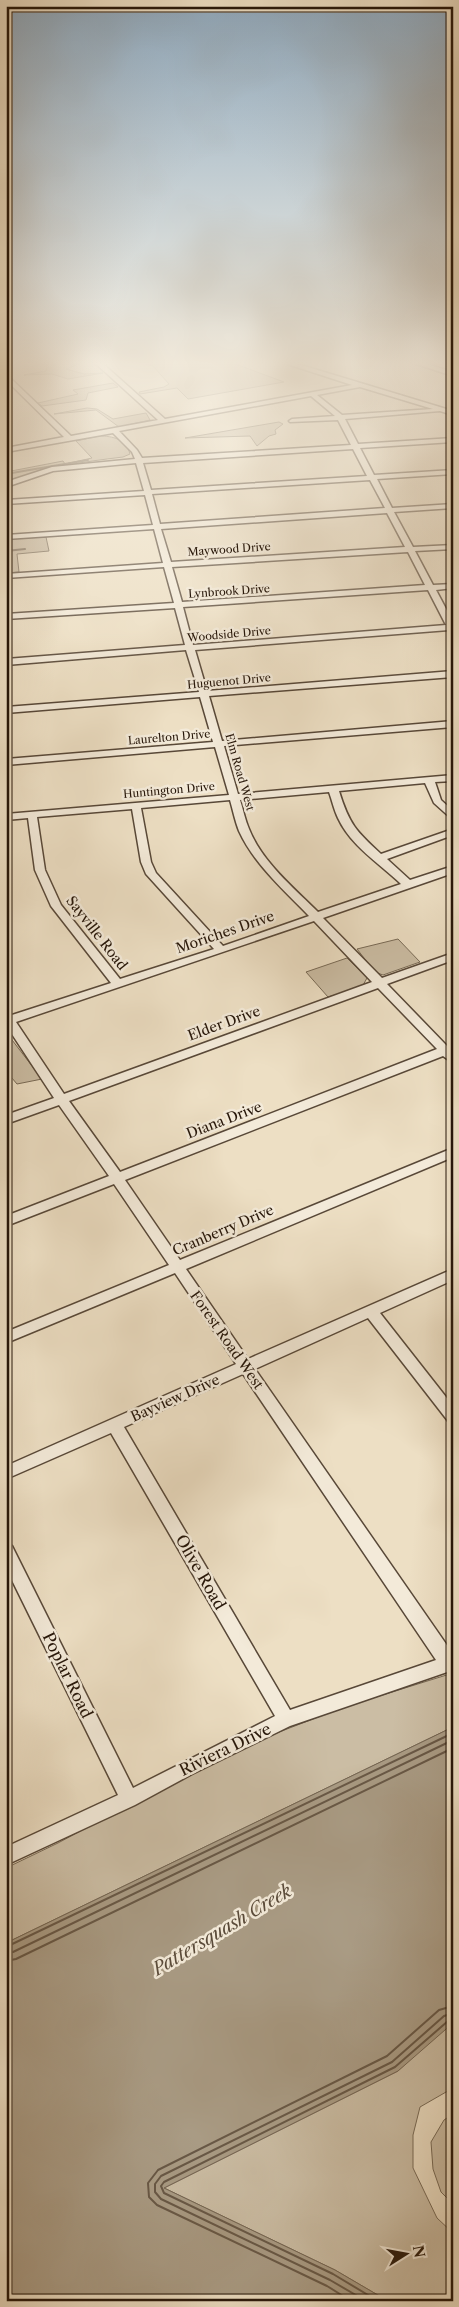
<svg xmlns="http://www.w3.org/2000/svg" width="459" height="2307" font-family="'Libre Caslon Text',serif">
<style>
.green{fill:#cbbda4;stroke:#786a56}
.water{fill:#a99b84;stroke:#756653}
.lines{fill:none;stroke-linecap:round;stroke-linejoin:round}
.shore{stroke:#685846;stroke-width:2}
.stream{stroke:#756653;stroke-width:2}
.street-casing{stroke:#584838;stroke-width:3}
.street{fill:#f3ead9;fill-rule:evenodd}
.labels{text-anchor:middle;dominant-baseline:central;stroke-width:5;stroke-linejoin:round;paint-order:stroke}
.far-street-label{font-size:11px;fill:#261609;stroke:#f3ead9}
.street-label{font-size:14px;fill:#261609;stroke:#f3ead9}
.near-street-label{font-size:16px;fill:#261609;stroke:#f3ead9}
.near-water-label{font-size:18px;font-style:italic;fill:#5a4b3a;stroke:#f3ead9}
</style>
<rect width="100%" height="100%" fill="#eddfc4"/>
<filter id="stains"><feTurbulence type="fractalNoise" baseFrequency=".004" numOctaves="4"/><feColorMatrix values="0 0 0 0 .2 0 0 0 0 .09 0 0 0 0 .02 0 0 0 .5 -.17"/></filter>
<radialGradient id="worn" r=".72"><stop offset=".6" stop-color="#630" stop-opacity="0"/><stop offset="1" stop-color="#630" stop-opacity=".3"/></radialGradient>
<g class="green">
<path d="M71 362H84L66 369 84 374 103 373 68 379 52 374 24 375 46 371 47 367 44 363 52 365Z"/>
<path d="M141 362H230L284 382 188 399 177 388 140 394 139 392 164 387 169 384 153 366Z"/>
<path d="M113 383 118 387 88 393 86 400 42 406 38 403 78 394 73 390Z"/>
<path d="M87 408 97 409 113 419 146 413 150 420 119 427 96 410 54 414Z"/>
<path d="M279 422 283 424 275 430 276 434 269 436 257 446 250 436 185 438Z"/>
<path d="M99 436C113 436 126 439 130 454L123 457C82 462 44 467 6 483V472L63 461 65 464 92 458 76 441Z"/>
<path d="M46 537 49 551 17 554 19 572 6 573V539Z"/>
<path d="M398 939 420 962 383 975 375 972 357 949Z"/>
<path d="M347 958 367 978 362 987 328 997 306 972Z"/>
<path d="M6 1035 9 1036 42 1079 17 1084 6 1071Z"/>
<path d="M453 1673V1727L6 1943V1868L58 1843 230 1751 344 1707Z"/>
<path d="M453 2018V2088L420 2107 413 2135V2168L437 2218 453 2233V2301H388L335 2270 164 2188 398 2071Z"/>
<path d="M453 2114V2204L441 2192 433 2169 431 2142 444 2120Z"/>
</g>
<path class="water" d="M453 1727V2023L398 2071 164 2188 335 2270 388 2301H6V1943Z"/>
<g class="lines">
<g class="shore">
<path d="M6 1947 453 1733"/>
<path d="M6 1953 13 1952 453 1740"/>
<path d="M6 1961 16 1959 453 1748"/>
<path d="M351 2301 327 2286 157 2205 149 2197 148 2183 158 2170 387 2056 439 2010 453 2006"/>
<path d="M366 2301 330 2280 161 2199 155 2192V2184L161 2176 392 2062 444 2016 453 2013"/>
<path d="M378 2301 333 2274 164 2193 161 2186 164 2182 395 2067 448 2021 453 2019"/>
</g>
<g class="stream">
<path d="M6 474 88 460"/>
<path d="M6 551 25 549"/>
</g>
<g class="street-casing">
<g id="street">
<path d="M94 362H101L165 419 352 385 281 362H291L453 411V415L440 411 345 419 358 444 453 438V442L360 448 374 475 453 470V474L377 479 392 508 453 504V508L394 512 413 547 453 545V549L415 551 433 585 453 584V588L436 590 453 622V632L449 630 195 650 207 691 453 671V677L209 696 222 741 453 721V727L224 746 238 794 453 775V781L435 782 441 800 453 811V820L434 803 425 783 339 791C349 824 356 831 381 854L453 829V835L387 859 410 880 453 866V873L323 918 382 978 453 953V960L387 984 447 1046 453 1044V1063L443 1056 125 1180 180 1260 453 1148V1157L186 1269 248 1359 453 1269V1280L380 1313 453 1406V1423L448 1421 368 1318 255 1369 453 1654V1670L290 1726 192 1774 135 1805 6 1865V1847L118 1795 6 1568V1544L12 1546 133 1788 275 1716 111 1433 6 1479V1466L236 1364 175 1273 6 1343V1332L169 1265 114 1184 6 1226V1216L109 1176 59 1105 6 1124V1115L54 1098 6 1025V1011L12 1015 111 983 51 906 35 870 28 818 6 820V814L229 795 215 747 6 765V759L213 742 200 697 6 713V707L199 692 186 650 6 665V659L185 645 175 608 6 619V614L174 603 164 567 6 578V574L163 563 154 529 6 539V535L153 525 145 495 6 504V500L144 491 136 463 53 471 6 487V482L52 467 135 459 132 452 113 433 6 452V448L64 437 6 380V374L71 436 158 420ZM360 387 433 409 342 415 317 395ZM311 396 335 416 292 419 289 421 290 422 338 420 351 445 142 458 137 450 119 431ZM353 449 367 476 151 490 143 463ZM370 480 385 508 160 524 152 494ZM387 513 405 547 171 562 161 529ZM408 552 425 585 182 602 172 567ZM428 590 446 625 193 645 183 607ZM329 792C332 800 334 810 338 818 351 846 379 863 401 884L318 912C294 888 262 862 249 829 245 820 243 809 240 800ZM230 800C233 810 235 821 239 831 254 864 284 890 309 916L223 946 156 873 151 862 141 808ZM132 809 141 862 146 874 214 949 120 979 61 905 45 870 37 817ZM314 921 372 982 64 1094 16 1022ZM378 988 437 1049 120 1172 69 1101ZM243 1374 436 1660 290 1710 124 1427Z"/>
<path d="M410 362H420L453 372V376Z"/>
</g>
</g>
<use href="#street" class="street"/>
</g>
<linearGradient id="sky" x2="0" y2="1"><stop stop-color="#8faac0"/><stop offset="0.53" stop-color="#f7f1e4"/><stop offset="1" stop-color="#f7f1e4" stop-opacity="0"/></linearGradient>
<rect width="459" height="685" fill="url(#sky)"/>
<g class="labels">
<g class="far-street-label">
<text transform="translate(229 549) rotate(-4)">Maywood Drive</text>
<text transform="translate(229 591) rotate(-4)">Lynbrook Drive</text>
<text transform="translate(229 634) rotate(-5)">Woodside Drive</text>
<text transform="translate(229 681) rotate(-5)">Huguenot Drive</text>
<text transform="translate(169 737) rotate(-5)">Laurelton Drive</text>
<text transform="translate(240 772) rotate(74)">Elm Road West</text>
<text transform="translate(169 790) rotate(-5)">Huntington Drive</text>
</g>
<g class="street-label">
<text transform="translate(225 932) rotate(-19)">Moriches Drive</text>
<text transform="translate(97 933) rotate(52)">Sayville Road</text>
<text transform="translate(224 1023) rotate(-20)">Elder Drive</text>
<text transform="translate(224 1120) rotate(-21)">Diana Drive</text>
<text transform="translate(223 1230) rotate(-23)">Cranberry Drive</text>
<text transform="translate(227 1340) rotate(55)">Forest Road West</text>
<text transform="translate(175 1398) rotate(-24)">Bayview Drive</text>
</g>
<g class="near-street-label">
<text transform="translate(201 1572) rotate(60)">Olive Road</text>
<text transform="translate(68 1675) rotate(64)">Poplar Road</text>
<text transform="translate(225 1749) rotate(-26)">Riviera Drive</text>
</g>
<g class="near-water-label">
<text transform="translate(222 1930) rotate(-31)">Pattersquash Creek</text>
</g>
</g>
<rect width="459" height="2307" fill="none" stroke="#eddfc4" stroke-width="25"/>
<rect x="8" y="8" width="444" height="2292" fill="none" stroke="#261609" stroke-width="2.5"/>
<rect x="12" y="12" width="434" height="2282" fill="none" stroke="#261609"/>
<g transform="translate(406 2254) rotate(79)" stroke="#f3ead9" stroke-width="4" paint-order="stroke">
<path d="M0-4L9 19L0 12L-9 19Z" fill="#261609"/>
<text y="-8" font-size="14" font-weight="bold" text-anchor="middle" fill="#261609">N</text>
</g>
<rect width="100%" height="100%" filter="url(#stains)"/>
<rect width="100%" height="100%" fill="url(#worn)"/>
</svg>
